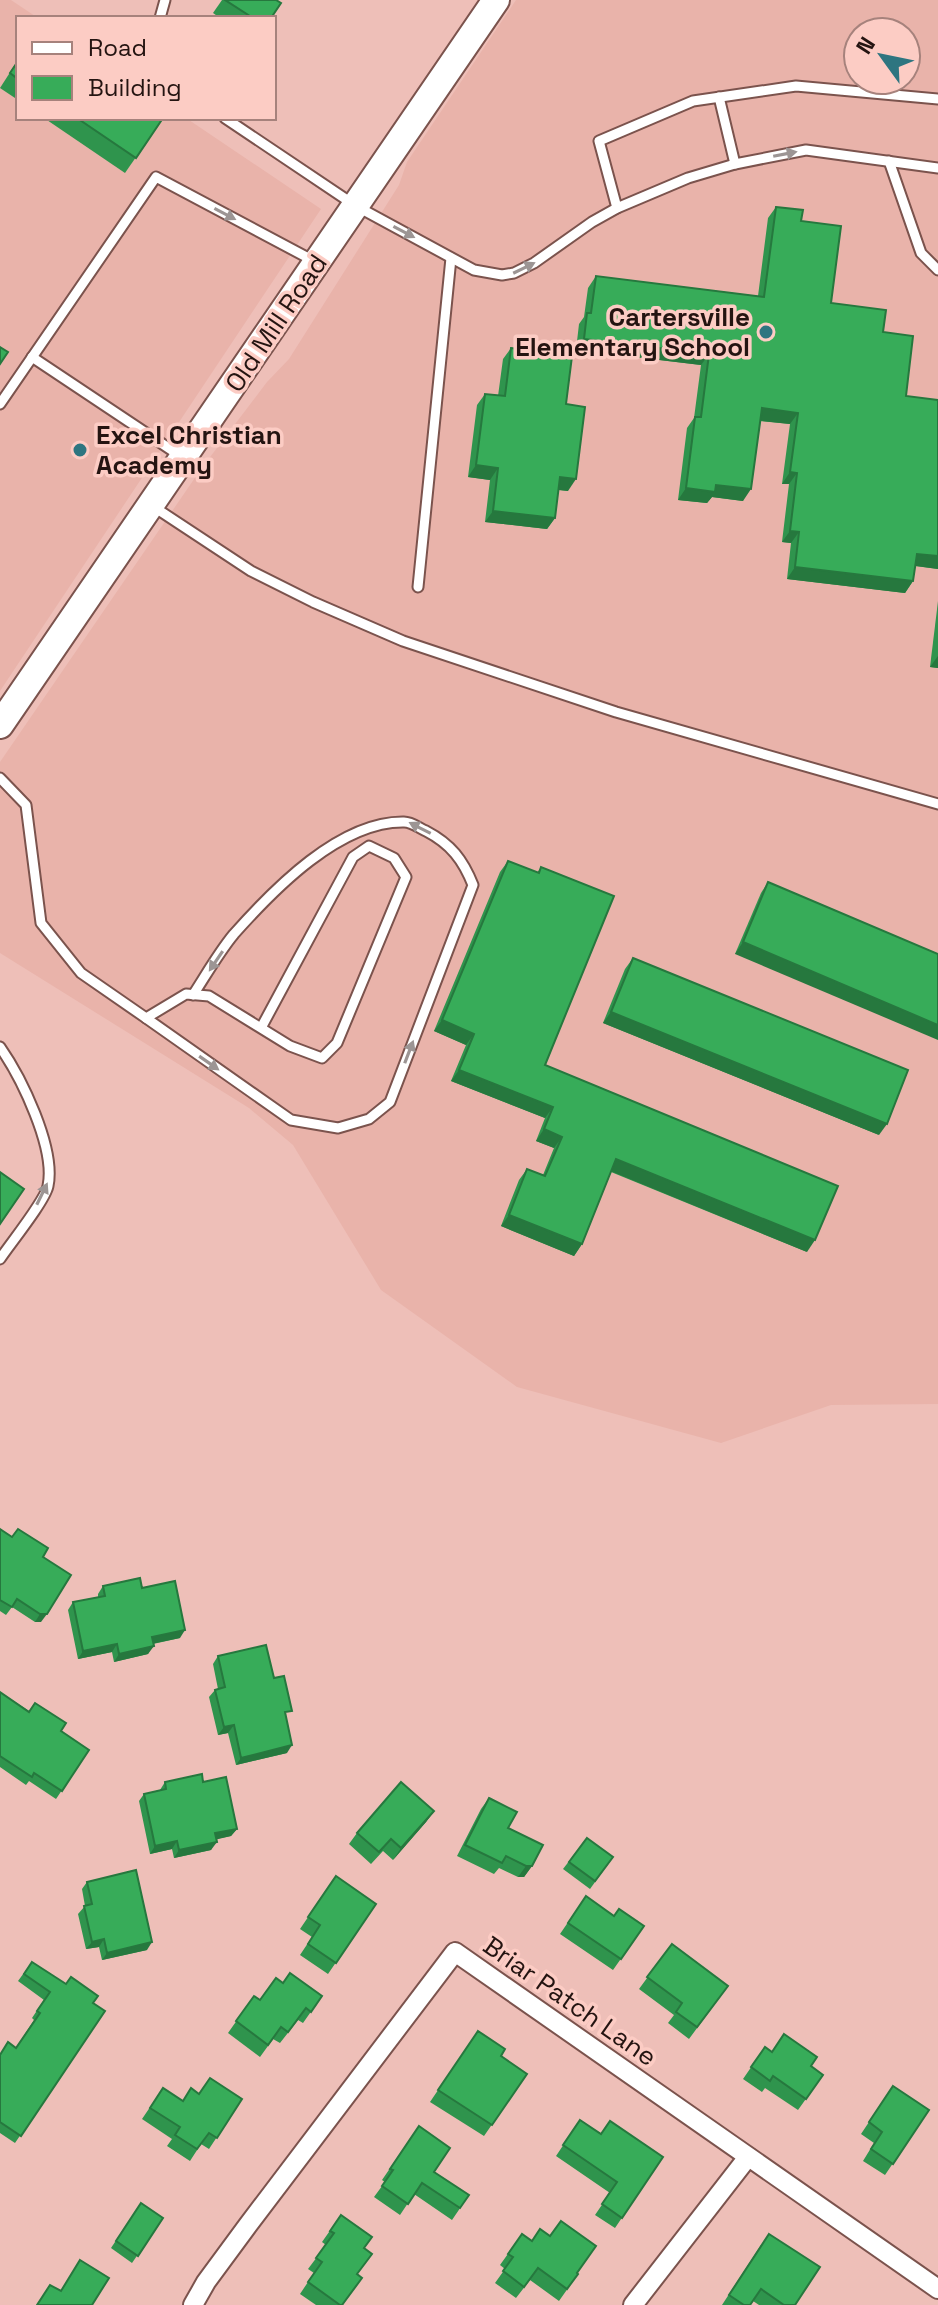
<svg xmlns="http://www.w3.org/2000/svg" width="938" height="2305" font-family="'Space Grotesk',sans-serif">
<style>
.built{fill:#e9b3aa;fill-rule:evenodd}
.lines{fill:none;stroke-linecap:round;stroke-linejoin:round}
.lane-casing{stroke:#7b534d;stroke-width:13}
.street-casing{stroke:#7b534d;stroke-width:22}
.secondary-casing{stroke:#7b534d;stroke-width:30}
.lane{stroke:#fff;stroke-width:9}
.street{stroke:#fff;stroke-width:18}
.secondary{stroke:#fff;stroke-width:26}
.wall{fill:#2f944d}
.shaded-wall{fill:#26783e}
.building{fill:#37ac59;stroke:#26783e;stroke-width:2}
.oneway{fill:#9c9594}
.poi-dot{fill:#2e7580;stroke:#fcccc4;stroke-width:3}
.labels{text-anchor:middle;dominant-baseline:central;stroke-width:7;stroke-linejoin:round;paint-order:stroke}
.poi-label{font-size:26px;font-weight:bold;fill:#241411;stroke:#fcccc4;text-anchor:end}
.street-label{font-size:26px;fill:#241411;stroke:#fcccc4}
</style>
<rect width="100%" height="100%" fill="#eebfb8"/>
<g class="built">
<path d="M0 0H11L38 18H18V118H186L321 209 0 691Z"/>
<path d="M516 0H938V1404L831 1405 721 1443 517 1387 381 1290 293 1145 249 1108 0 953V762L201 469 267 382 289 359 399 185 407 162ZM858 32H906V80H858Z"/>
</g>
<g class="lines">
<g class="lane-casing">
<g id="lane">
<path d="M160 18 165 0"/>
<path d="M719 97 735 164"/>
<path d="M225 118 356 206 474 270 502 275 514 273 534 263 592 222 617 208 688 178 735 164 806 150 938 168"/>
<path d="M889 161 921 253 938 270"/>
<path d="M617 208 599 141 693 101 796 86 938 99"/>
<path d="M32 357 182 457"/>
<path d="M0 404 156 177 314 261"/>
<path d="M154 507 251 571 313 602 403 641 616 712 938 804"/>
<path d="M418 587 451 258"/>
<path d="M0 778 26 805 41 923 81 973 146 1018 186 994 209 996 290 1046 322 1058 337 1043 406 877 394 858 369 846 353 857 261 1028"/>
<path d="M146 1018 291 1120 338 1128 369 1119 390 1102 473 885C463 860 451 844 426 831 419 828 412 822 404 822 340 821 274 889 234 934 219 952 206 975 193 995"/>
<path d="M0 1047C21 1077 56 1148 48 1186 45 1201 10 1244 0 1259"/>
</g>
</g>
<g class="street-casing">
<g id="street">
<path d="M193 2305 206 2282 248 2225 455 1952 938 2289"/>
<path d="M633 2305 748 2157"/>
</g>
</g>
<g class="secondary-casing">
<path id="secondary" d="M0 725 496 0"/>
</g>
<use href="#lane" class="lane"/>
<use href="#street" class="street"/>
<use href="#secondary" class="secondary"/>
</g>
<g class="wall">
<path d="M222 0H276L271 18H220L213 13Z"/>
<path d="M18 60V100L0 88Z"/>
<path d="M44 118H163L125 173Z"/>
<path d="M776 207 801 221 831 303 883 332 906 396 938 400V569L915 566 913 581 905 593 787 579 791 543 782 542 789 484H782L790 424 760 421 743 501 712 497 707 503 678 500 687 428 694 418 701 365 576 350 579 324 584 317 588 288 596 276 758 296 768 218Z"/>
<path d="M511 348 566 404 568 491 558 490 555 518 547 529 485 522 490 480 468 477 477 405 485 394 498 396 503 359Z"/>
<path d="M938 601V668L930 667Z"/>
<path d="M508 861 537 873 541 867 545 1065 807 1252 611 1172 582 1244 574 1256 501 1226 519 1180 527 1169 543 1175 554 1148 536 1141 545 1118 451 1081 466 1045 434 1031 500 872Z"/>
<path d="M768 882 938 954H735L761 893Z"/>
<path d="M633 958 879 1135 603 1023 625 969Z"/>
<path d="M0 1529 43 1557 41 1622H35L12 1607 6 1615 0 1611Z"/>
<path d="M103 1586 142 1588 180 1638 153 1644 148 1654 114 1662 112 1652 78 1659 68 1610 73 1602 98 1597V1594Z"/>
<path d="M218 1656 274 1678 286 1718 287 1753 236 1765 228 1733 218 1735 209 1697 215 1690 218 1689 213 1664Z"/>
<path d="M0 1692 89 1750 56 1799 29 1781 26 1785 0 1767Z"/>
<path d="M165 1782H203L237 1829 231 1836 216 1839 211 1850 174 1858 172 1849 150 1854 139 1801 144 1794 160 1790Z"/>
<path d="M489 1798 532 1866 524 1877H518L499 1868 494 1874 457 1856 481 1809Z"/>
<path d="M434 1811 426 1822 393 1860 383 1851 371 1864 349 1844 357 1833Z"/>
<path d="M587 1838 613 1857 590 1889 563 1869Z"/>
<path d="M336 1876 376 1904 328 1974 300 1955 312 1937 300 1929Z"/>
<path d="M87 1882 147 1950 102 1960 99 1947 86 1949 78 1914 85 1906 82 1889Z"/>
<path d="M586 1896 614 1916 644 1926 613 1970 560 1934Z"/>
<path d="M672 1944 728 1986 689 2039 668 2023 674 2015 639 1989Z"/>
<path d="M32 1962 105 2011 15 2143 0 2133V2055L16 2048 34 2020 32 2018 44 2000 18 1981Z"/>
<path d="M283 1983 322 1996 303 2023 298 2020 280 2043 273 2039 260 2057 228 2033 254 1996 260 2000Z"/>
<path d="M478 2031 501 2056 527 2074 484 2136 430 2102Z"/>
<path d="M765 2047 772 2052 811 2066 823 2075 798 2110 765 2088 762 2092 743 2079Z"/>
<path d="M893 2086 929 2110 885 2175 863 2161 874 2143 861 2134Z"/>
<path d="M163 2088 183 2101 199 2094 242 2099 209 2149 201 2144 190 2161 167 2146 172 2139 142 2119Z"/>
<path d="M580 2120 600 2134 663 2157 615 2228 595 2215 610 2193 556 2156Z"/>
<path d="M419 2126 434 2172 469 2195 452 2220 414 2194 400 2215 374 2197 385 2182 382 2180Z"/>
<path d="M141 2203 163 2218 132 2263 111 2248Z"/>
<path d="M341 2215 364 2248 357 2274 343 2305H316L300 2294 314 2273 308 2269 326 2245 322 2242Z"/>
<path d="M522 2234 578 2274 559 2301 530 2280 516 2298 495 2283 505 2269 500 2265Z"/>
<path d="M761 2245 795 2305H759L753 2301 750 2305H722Z"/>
</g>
<g class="shaded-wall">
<path d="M584 339 709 354 701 365 576 350Z"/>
<path d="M762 408 798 413 790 424 754 420Z"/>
<path d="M476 465 498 468 490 480 468 477Z"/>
<path d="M790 472 797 473 789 484H782Z"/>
<path d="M560 477 576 479 568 491 552 489Z"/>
<path d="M716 485 751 489 743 501 712 497 707 503 678 500 686 488Z"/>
<path d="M493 511 555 518 547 529 485 522Z"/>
<path d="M790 531 799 532 791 543 782 542Z"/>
<path d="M917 554 938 556V569L909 565Z"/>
<path d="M795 567 913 581 905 593 787 579Z"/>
<path d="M938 656V668L930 667Z"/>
<path d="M743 942 938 1025V1040L735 954Z"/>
<path d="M611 1012 887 1124 879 1135 603 1023Z"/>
<path d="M442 1020 474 1034 466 1045 434 1031Z"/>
<path d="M459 1070 553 1107 545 1118 451 1081Z"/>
<path d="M544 1129 562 1137 554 1148 536 1141Z"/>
<path d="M616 1159 815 1240 807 1252 608 1170Z"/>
<path d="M509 1215 582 1244 574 1256 501 1226Z"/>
<path d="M40 1614H47L41 1622H35Z"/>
<path d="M185 1630 180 1638 146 1645 152 1637Z"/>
<path d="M117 1644 112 1652 78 1659 83 1651Z"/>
<path d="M154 1646 148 1654 114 1662 119 1654Z"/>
<path d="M234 1725 228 1733 218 1735 224 1727Z"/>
<path d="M292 1745 287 1753 236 1765 241 1758Z"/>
<path d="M434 1811 426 1822 393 1860 401 1848Z"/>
<path d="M237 1829 231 1836 210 1841 215 1833Z"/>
<path d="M177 1841 172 1849 150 1854 155 1846Z"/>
<path d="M217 1842 211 1850 174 1858 179 1850Z"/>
<path d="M526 1866H532L524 1877H518Z"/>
<path d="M104 1939 99 1947 86 1949 92 1942Z"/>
<path d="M152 1942 147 1950 102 1960 107 1953Z"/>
</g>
<g class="building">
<path d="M225 0H276L281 3 271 18H253Z"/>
<path d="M18 61V79L10 73Z"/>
<path d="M77 118H163L136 158Z"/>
<path d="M776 207 803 210 801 221 841 226 831 303 886 310 883 332 913 336 906 396 938 400V556L917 554 913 581 795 567 799 532 790 531 797 473 790 472 798 413 762 408 751 489 716 485 715 492 686 488 695 417H701L709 354 584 339 587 313H591L596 276 764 297Z"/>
<path d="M0 347 8 352 0 364Z"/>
<path d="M511 348 572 356 566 404 585 407 576 479 560 477 555 518 493 511 498 468 476 465 485 394 505 396Z"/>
<path d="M508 861 539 873 541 867 614 896 545 1065 838 1186 815 1240 616 1159 582 1244 509 1215 527 1169 545 1176 562 1137 544 1129 553 1107 459 1070 474 1034 442 1020Z"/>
<path d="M768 882 938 954V1025L743 942Z"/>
<path d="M633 958 908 1070 887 1124 611 1012Z"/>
<path d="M0 1172 24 1189 0 1224Z"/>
<path d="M0 1529 12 1537 18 1529 48 1548 43 1557 71 1575 47 1614H40L17 1599 12 1607 0 1600Z"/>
<path d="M140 1578 142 1588 175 1581 185 1630 152 1637 154 1646 119 1654 117 1644 83 1651 73 1602 105 1596 103 1586Z"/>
<path d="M266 1645 274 1678 284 1676 292 1711 285 1712 292 1745 241 1758 234 1725 224 1727 215 1690 225 1687 218 1656Z"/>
<path d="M0 1692 29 1712 35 1703 66 1723 61 1731 89 1750 62 1791 34 1773 32 1777 0 1756Z"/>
<path d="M202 1774 203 1782 226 1777 237 1829 215 1833 217 1842 179 1850 177 1841 155 1846 144 1794 166 1789 165 1782Z"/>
<path d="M401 1782 434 1811 401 1848 391 1839 379 1852 357 1833Z"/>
<path d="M489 1798 517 1812 508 1828 543 1845 532 1866H526L506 1856 502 1863 465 1845Z"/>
<path d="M587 1838 613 1857 595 1881 569 1862Z"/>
<path d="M136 1870 152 1942 107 1953 104 1939 92 1942 84 1906 92 1904 87 1882Z"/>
<path d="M336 1876 376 1904 336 1963 308 1944 320 1925 308 1917Z"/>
<path d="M586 1896 614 1916 619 1909 644 1926 621 1959 568 1923Z"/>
<path d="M672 1944 728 1986 697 2027 676 2012 682 2003 647 1977Z"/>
<path d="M32 1962 66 1984 71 1977 98 1996 93 2003 105 2011 21 2136 0 2122V2055L8 2042 16 2048 40 2013 37 2011 50 1992 24 1974Z"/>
<path d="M290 1973 322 1996 311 2012 306 2008 288 2032 281 2027 268 2045 236 2021 254 1996 260 2000 276 1978 283 1983Z"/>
<path d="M478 2031 505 2049 501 2056 527 2074 492 2125 438 2090Z"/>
<path d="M784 2034 817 2057 811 2066 823 2075 806 2099 773 2076 770 2081 751 2067 765 2047 772 2052Z"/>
<path d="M210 2078 242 2099 217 2138 209 2133 197 2149 175 2135 180 2127 150 2108 163 2088 183 2101 191 2088 199 2094Z"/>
<path d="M893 2086 929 2110 893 2164 871 2149 882 2132 869 2122Z"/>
<path d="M580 2120 601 2134 610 2121 663 2157 622 2218 602 2204 617 2182 563 2145Z"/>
<path d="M419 2126 450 2148 434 2172 469 2195 460 2208 422 2183 408 2204 382 2186 393 2170 390 2169Z"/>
<path d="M141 2203 163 2218 138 2256 116 2241Z"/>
<path d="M341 2215 372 2237 364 2248 372 2254 357 2274 362 2278 342 2305H340L308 2282 322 2262 316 2258 334 2233 330 2231Z"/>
<path d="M561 2221 596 2246 577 2273 578 2274 567 2289 538 2268 524 2287 503 2271 513 2257 508 2254 522 2234 532 2241 540 2229 550 2236Z"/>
<path d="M769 2234 820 2267 795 2305H784L761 2289 750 2305H744L729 2295Z"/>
<path d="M80 2260 109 2278 92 2305H37L50 2285 61 2291Z"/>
</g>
<defs><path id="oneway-solid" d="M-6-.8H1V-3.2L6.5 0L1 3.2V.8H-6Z" transform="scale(2)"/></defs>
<g class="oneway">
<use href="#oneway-solid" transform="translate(785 154) rotate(-11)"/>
<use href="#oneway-solid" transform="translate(225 214) rotate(28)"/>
<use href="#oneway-solid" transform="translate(404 232) rotate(28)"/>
<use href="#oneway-solid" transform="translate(524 268) rotate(-26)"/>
<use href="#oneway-solid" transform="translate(420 828) rotate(-153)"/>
<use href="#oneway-solid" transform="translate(216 961) rotate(124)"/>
<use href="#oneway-solid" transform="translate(409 1052) rotate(-69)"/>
<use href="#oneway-solid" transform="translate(209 1063) rotate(35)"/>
<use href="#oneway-solid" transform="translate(42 1194) rotate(-64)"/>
</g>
<g class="poi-dot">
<circle cx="766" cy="332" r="8"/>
<circle cx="80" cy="450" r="8"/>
</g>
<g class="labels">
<g class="poi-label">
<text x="750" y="317">Cartersville<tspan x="750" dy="30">Elementary School</tspan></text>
<text x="96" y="435" text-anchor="start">Excel Christian<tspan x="96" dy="30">Academy</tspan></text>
</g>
<g class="street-label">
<text transform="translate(276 323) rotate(-56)">Old Mill Road</text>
<text transform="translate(570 2001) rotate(35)">Briar Patch Lane</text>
</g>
</g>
<rect x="16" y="16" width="260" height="104" fill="#fcccc4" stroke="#a6827c" stroke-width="2"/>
<rect x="32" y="42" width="40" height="12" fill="#ffffff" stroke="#a6827c" stroke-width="2"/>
<text x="88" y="56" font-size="24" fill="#241411">Road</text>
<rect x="32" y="76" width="40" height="24" fill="#37ac59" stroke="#a6827c" stroke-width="2"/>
<text x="88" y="96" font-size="24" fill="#241411">Building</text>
<g transform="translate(882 56) rotate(303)"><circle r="38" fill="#fcccc4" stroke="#a6827c" stroke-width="2"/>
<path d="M0-6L14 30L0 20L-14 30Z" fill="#2e7580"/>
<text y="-12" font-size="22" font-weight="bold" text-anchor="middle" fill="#241411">N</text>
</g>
</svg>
